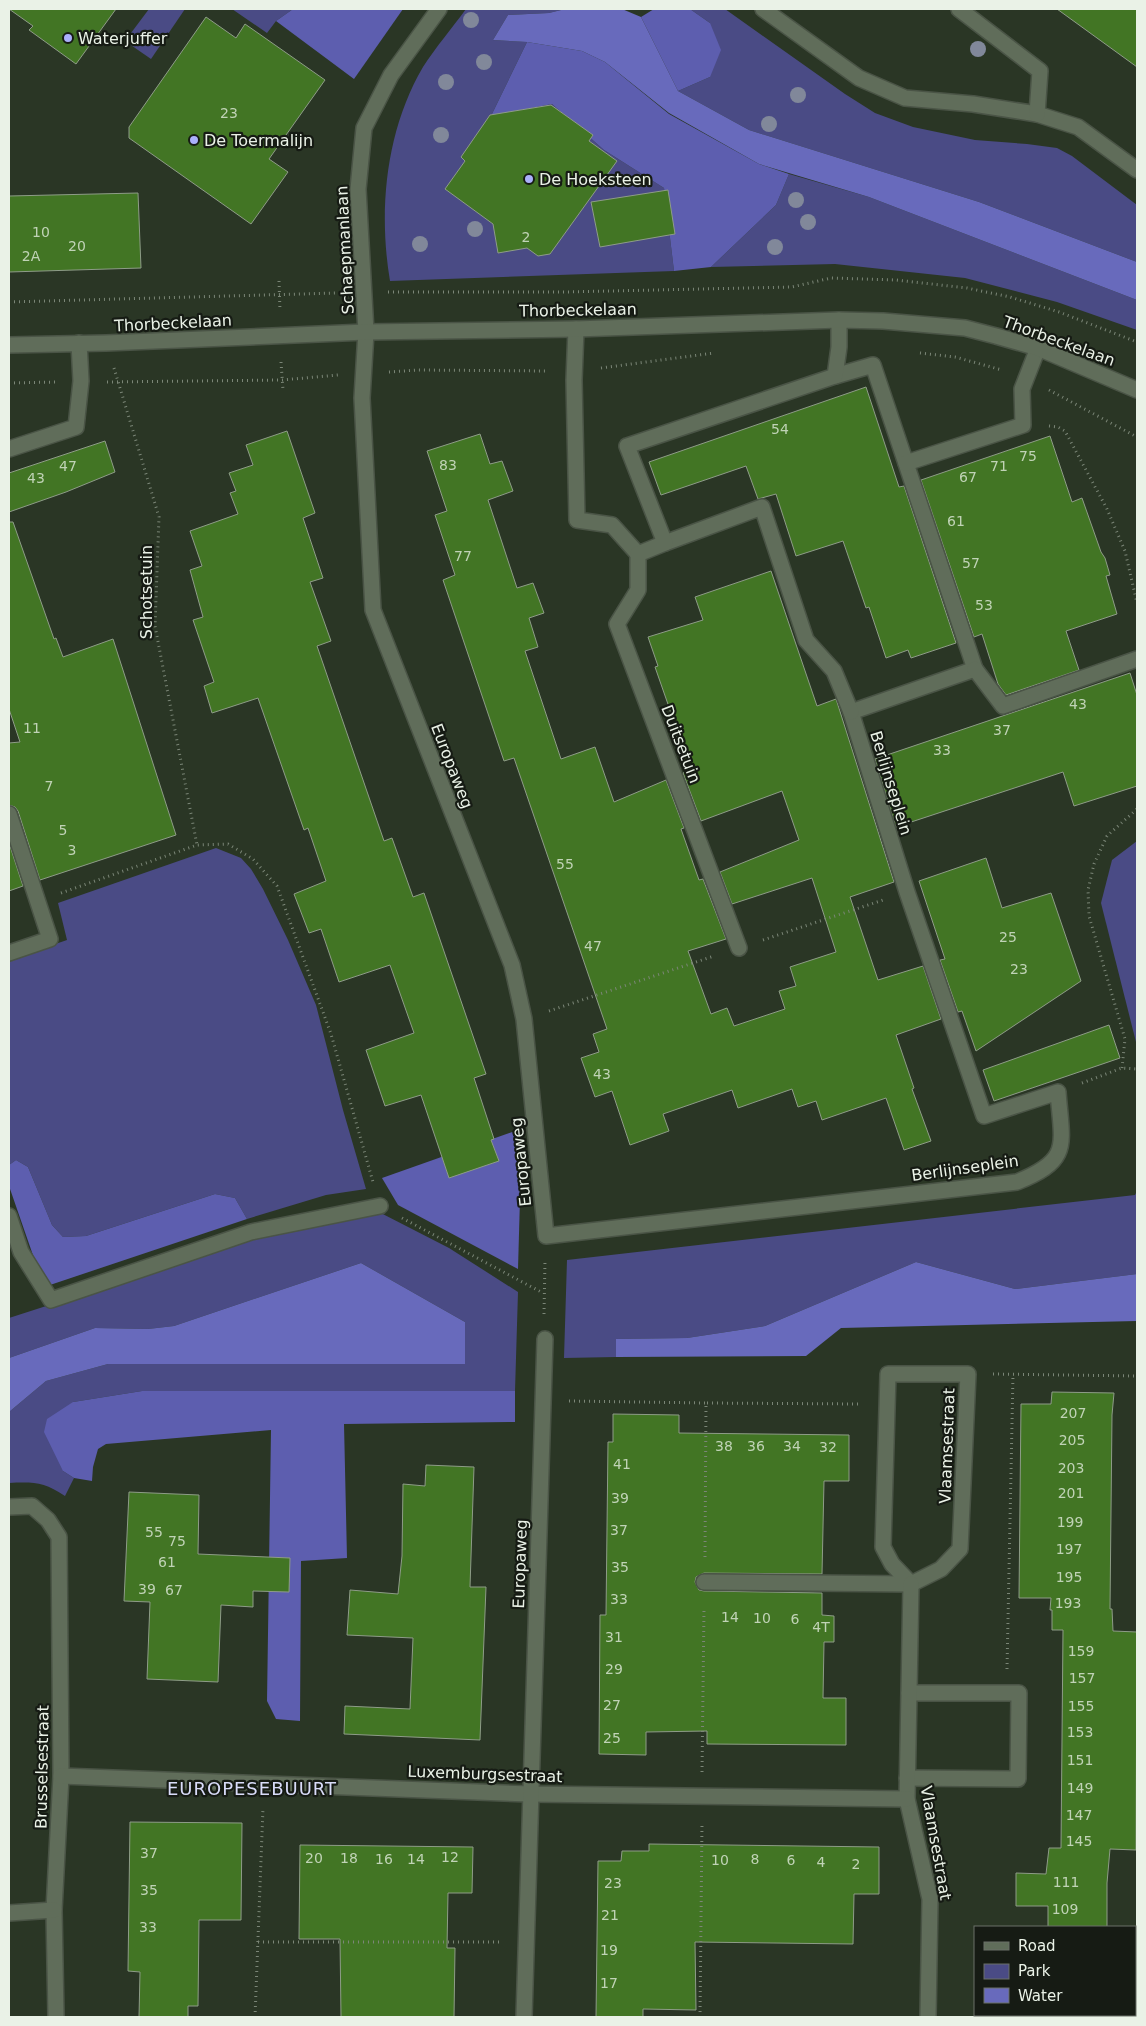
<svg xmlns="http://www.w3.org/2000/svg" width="1146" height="2026" font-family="'DejaVu Sans',sans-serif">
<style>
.green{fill:#4a4b85}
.forest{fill:#5d5eaf}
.water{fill:#686abc}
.building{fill:#427524;stroke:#8e9c88}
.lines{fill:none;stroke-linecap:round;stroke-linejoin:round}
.lane-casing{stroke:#4a5446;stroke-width:18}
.street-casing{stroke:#4a5446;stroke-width:18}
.secondary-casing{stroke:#4a5446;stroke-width:18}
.path{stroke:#7b8677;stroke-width:3;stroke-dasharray:1 4;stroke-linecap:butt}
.lane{stroke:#606d5a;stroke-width:15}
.street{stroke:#606d5a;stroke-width:15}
.secondary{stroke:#606d5a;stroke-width:15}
.tree{fill:#81889a}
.poi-dot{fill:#aab0fb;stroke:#161b14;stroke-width:2}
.labels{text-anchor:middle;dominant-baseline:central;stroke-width:4.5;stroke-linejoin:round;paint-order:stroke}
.number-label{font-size:14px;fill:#c0d3b6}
.poi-label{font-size:16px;fill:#eaf2e7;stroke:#161b14;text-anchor:start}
.street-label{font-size:16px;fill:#eaf2e7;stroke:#161b14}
.neighbourhood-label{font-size:18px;letter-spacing:1px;fill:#d9dcf9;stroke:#161b14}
</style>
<rect width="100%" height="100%" fill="#2a3625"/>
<g class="green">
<path d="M149 9H185L151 59 125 41Z"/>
<path d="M232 9H293L276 21 267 33Z"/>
<path d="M466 9H565L549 13 508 15 493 40 527 42 491 116 552 104 604 150 664 188 674 271 390 281C378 210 386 130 423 67 436 47 452 28 466 9Z"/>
<path d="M690 9H725L845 94 875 113 913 127 975 140 1027 144 1057 148 1072 156 1137 205V262L979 202 749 130 678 91 710 77V23Z"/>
<path d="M789 174 869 197 1137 300V330L1057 302 965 278 835 264 711 267 776 205Z"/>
<path d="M1137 841V1046L1101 903 1112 860Z"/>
<path d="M216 848 241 858 251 869 263 889 288 940 316 1005 343 1110 366 1189 326 1195 247 1219 235 1198 215 1194 86 1236 63 1237 52 1225 28 1167 16 1160 9 1165V960L67 940 58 903Z"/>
<path d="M1137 1191V1274L1015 1289 916 1262 765 1326 687 1338 616 1339V1357L564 1358 567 1260 1135 1195Z"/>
<path d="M373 1209 449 1248 518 1292 515 1391H142L73 1402 63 1471 74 1478 65 1496C44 1482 34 1482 9 1483V1412L46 1381 108 1364H465V1322L361 1263 174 1326 148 1329 95 1328 9 1358V1318L130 1279 257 1234Z"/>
</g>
<g class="forest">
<path d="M293 9H403L354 79 276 21Z"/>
<path d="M654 9H690L710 23 721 50 710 77 678 91 641 17Z"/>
<path d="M527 42 582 51 605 62 669 114 759 164 789 174 776 205 711 267 674 271 664 188 604 150 552 104 491 116Z"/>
<path d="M518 1130 520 1198 518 1269 398 1205 382 1178Z"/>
<path d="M16 1160 28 1167 52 1225 63 1237 86 1236 215 1194 235 1198 247 1219 44 1287 9 1186V1165Z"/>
<path d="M142 1391H515V1422L344 1424 347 1558 301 1561 300 1721 276 1719 267 1701 271 1430 106 1444 98 1449 93 1467 92 1481 74 1478 63 1471 44 1432 47 1419 73 1402Z"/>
</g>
<g class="water">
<path d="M565 9H622L641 17 678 91 749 130 979 202 1137 262V300L869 197 759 164 669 113 605 62 582 51 527 42 493 40 508 15 549 13Z"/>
<path d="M916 1262 1015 1289 1137 1274V1321L841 1328 806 1356 616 1357V1339L687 1338 765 1326Z"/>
<path d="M361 1263 465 1322V1364H108L46 1381 9 1412V1358L95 1328 148 1329 174 1326Z"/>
</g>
<g class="building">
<path d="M9 9H116L76 64 29 30 33 26Z"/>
<path d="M1057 9H1137V67Z"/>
<path d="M206 17 236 38 245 24 325 80 269 159 288 172 251 224 129 138V127Z"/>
<path d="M551 105 593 135 589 141 617 161 550 254 538 256 527 248 498 253 493 224 445 189 465 161 461 157 490 115Z"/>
<path d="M668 190 675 234 600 247 591 202Z"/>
<path d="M138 193 141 268 9 272V196Z"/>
<path d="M866 387 899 487 904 486 956 643 911 658 908 650 886 658 869 607 866 608 843 541 796 556 776 494 758 499 746 466 661 495 649 462Z"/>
<path d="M287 431 315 513 303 518 323 578 310 582 331 641 317 646 384 841 392 838 413 897 424 893 486 1074 474 1078 494 1139 491 1140 499 1161 449 1178 421 1095 385 1106 366 1050 414 1033 390 965 339 982 321 929 309 933 294 894 326 881 308 828 304 830 258 698 212 713 204 686 214 682 193 620 203 617 190 570 202 566 190 531 238 514 230 493 236 491 229 473 253 465 246 445Z"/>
<path d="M480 434 490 464 502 461 513 491 488 500 517 588 533 583 544 613 529 618 538 647 525 651 561 759 595 747 614 802 666 780 684 828 681 829 699 880 703 879 726 939 688 951 711 1014 727 1008 734 1026 785 1009 779 991 796 986 790 967 836 952 812 878 732 904 720 872 799 840 782 791 701 821 683 773 688 771 673 724 670 710 655 667 658 666 648 637 703 620 695 597 771 571 817 706 836 699 837 702 894 882 850 897 878 980 923 966 941 1019 896 1035 914 1088 912 1089 931 1141 904 1150 886 1098 822 1120 816 1101 798 1107 792 1089 738 1108 732 1090 663 1114 669 1131 630 1145 612 1091 595 1097 581 1058 599 1052 593 1034 607 1029 514 758 504 761 443 580 455 575 435 515 447 511 427 451Z"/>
<path d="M1050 436 1072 502 1082 498 1101 552 1105 558 1110 575 1106 576 1117 614 1066 631 1079 670 1006 695 998 684 982 634 974 637 921 480Z"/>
<path d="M105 441 115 472 66 492 9 512V473Z"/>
<path d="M9 522H13L54 639 56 638 63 657 113 639 176 835 40 880 18 811 15 807 9 805V743L20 742 9 709Z"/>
<path d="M1130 673 1137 695V786L1074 806 1063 772 896 827 875 759Z"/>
<path d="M9 843 23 886 9 891Z"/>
<path d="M986 858 1002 908 1051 893 1081 981 976 1051 962 1011 958 1012 940 960 945 959 919 881Z"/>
<path d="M1109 1025 1120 1058 994 1101 983 1070Z"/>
<path d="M1052 1392 1114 1393 1112 1415 1110 1609H1112L1113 1631 1137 1632 1136 1850 1110 1849 1107 1883V1927H1048V1906H1016V1873L1046 1874 1049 1848H1061L1063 1630H1052V1610H1050L1051 1598H1019L1021 1404H1051Z"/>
<path d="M613 1414 679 1415V1433L849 1435V1481H824L822 1574 704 1573 696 1577 695 1582 699 1590 704 1591 822 1593V1615L834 1616V1642H824L823 1698H846V1745L707 1744V1731L646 1732V1755L599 1754 600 1615H606L608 1442H613Z"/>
<path d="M426 1465 474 1467 470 1587H486L480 1740 344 1734 345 1706 410 1709 413 1638 347 1635 350 1590 398 1594 402 1556 403 1484 425 1486Z"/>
<path d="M129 1492 199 1495 198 1554 290 1558 289 1592 253 1591V1607L221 1605 218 1682 147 1679 150 1602 124 1601Z"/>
<path d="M130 1822 242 1823 241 1920H199L198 2006H188V2017H139L140 1972 128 1971Z"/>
<path d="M649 1844 879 1847V1894H854L853 1944 695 1942 696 2010 643 2009V2017H596L598 1861H621L622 1851H649Z"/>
<path d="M300 1845 473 1847 472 1893H448L447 1948H455L454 2017H341L340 1939H299Z"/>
</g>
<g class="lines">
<g class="lane-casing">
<g id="lane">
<path d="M704 1582 911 1584"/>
<path d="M907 1778 1018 1779 1019 1693H909"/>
</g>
</g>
<g class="street-casing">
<g id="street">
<path d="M439 9 391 75 364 128 358 189 366 332 362 398 373 610 512 965 524 1019 546 1236 1017 1182C1072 1160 1062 1145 1058 1092L984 1116 907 892 851 712 975 669 873 365 835 376"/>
<path d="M763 9 859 78 905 98 973 104 1037 114 1078 127 1137 170"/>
<path d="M959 9 1040 71 1037 114"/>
<path d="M576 329 574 380 577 520 612 525 638 554"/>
<path d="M9 449 76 427 81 381 79 343"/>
<path d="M906 463 1023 425 1022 389 1038 348"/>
<path d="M665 543 762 507 806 640 834 671 851 712"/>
<path d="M975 669 1003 706 1137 659"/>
<path d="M9 814 50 939 9 953"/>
<path d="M739 948 617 624 638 590V554L665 543 627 446 835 376 839 347V320"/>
<path d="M9 1216 21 1252 51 1300 251 1232 380 1206"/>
<path d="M888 1374H968L960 1549 941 1569 911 1584 892 1564 883 1547Z"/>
<path d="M9 1507 32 1506 48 1520 59 1537 61 1776 54 1910 56 2017"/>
<path d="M911 1584 907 1799 930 1899 928 2017"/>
<path d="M61 1776 530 1794 907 1799"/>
<path d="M9 1913 54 1910"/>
<path d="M524 2017 545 1339"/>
</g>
</g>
<g class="secondary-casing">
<path id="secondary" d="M9 345 106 343 366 332 576 329 839 320 883 321 965 328 996 336 1038 348 1137 390"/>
</g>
<g class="path">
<path d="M279 281 280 311"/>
<path d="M388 292H564L792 287 831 278 896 280 967 288 1010 297 1059 312 1137 342"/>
<path d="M9 302 337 293"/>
<path d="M920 353 955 357 1002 370"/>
<path d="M281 362 283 390"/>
<path d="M114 368 159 517 155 626 197 845"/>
<path d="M601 368 714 353"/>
<path d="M389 372 418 370 548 371"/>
<path d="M107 382 282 380 338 375"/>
<path d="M9 383 56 382"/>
<path d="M1049 390 1137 437"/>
<path d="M1049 426 1058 427 1065 431 1107 509 1125 551 1137 603"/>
<path d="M61 893 197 845 228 844 253 859 277 886 331 1034 373 1182"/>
<path d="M763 940 883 900"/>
<path d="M549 1011 714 956"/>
<path d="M1122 1068 1125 1039 1089 916 1088 890 1094 864 1107 836 1137 809"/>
<path d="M1082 1083 1122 1068 1137 1069"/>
<path d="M402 1218 543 1293"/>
<path d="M544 1314 545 1260"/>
<path d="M993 1374 1137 1376"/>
<path d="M569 1401 706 1403"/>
<path d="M705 1557 706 1403 861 1404"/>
<path d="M1007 1669 1013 1374"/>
<path d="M702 1772 704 1608"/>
<path d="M258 1942H500"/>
<path d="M255 2017 263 1808"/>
<path d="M700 2017 702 1823"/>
</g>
<use href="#lane" class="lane"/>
<use href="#street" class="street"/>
<use href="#secondary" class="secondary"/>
</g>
<g class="tree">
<circle cx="471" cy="20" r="8"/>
<circle cx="978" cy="49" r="8"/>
<circle cx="484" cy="62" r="8"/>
<circle cx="446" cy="82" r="8"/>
<circle cx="798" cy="95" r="8"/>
<circle cx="769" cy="124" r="8"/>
<circle cx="441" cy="135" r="8"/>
<circle cx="796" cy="200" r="8"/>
<circle cx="808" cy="222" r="8"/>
<circle cx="475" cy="229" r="8"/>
<circle cx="420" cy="244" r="8"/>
<circle cx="775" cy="247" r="8"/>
</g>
<g class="poi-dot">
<circle cx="68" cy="38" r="5"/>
<circle cx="194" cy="140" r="5"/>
<circle cx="529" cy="179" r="5"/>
</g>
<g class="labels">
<g class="number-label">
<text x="229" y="113">23</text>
<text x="41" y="232">10</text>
<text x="526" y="237">2</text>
<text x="77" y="246">20</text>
<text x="31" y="256">2A</text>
<text x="780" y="429">54</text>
<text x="1028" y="456">75</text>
<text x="448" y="465">83</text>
<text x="68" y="466">47</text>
<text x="999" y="466">71</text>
<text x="968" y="477">67</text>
<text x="36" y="478">43</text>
<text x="956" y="521">61</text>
<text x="463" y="556">77</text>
<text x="971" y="563">57</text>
<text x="984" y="605">53</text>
<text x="1078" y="704">43</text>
<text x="32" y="728">11</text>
<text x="1002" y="730">37</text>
<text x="942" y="750">33</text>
<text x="49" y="786">7</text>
<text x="63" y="830">5</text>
<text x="72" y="850">3</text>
<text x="565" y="864">55</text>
<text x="1008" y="937">25</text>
<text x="593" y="946">47</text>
<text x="1019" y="969">23</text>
<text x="602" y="1074">43</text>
<text x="1073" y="1413">207</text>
<text x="1072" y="1440">205</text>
<text x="724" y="1446">38</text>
<text x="756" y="1446">36</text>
<text x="792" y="1446">34</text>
<text x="828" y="1447">32</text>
<text x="622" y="1464">41</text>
<text x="1071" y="1468">203</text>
<text x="1071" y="1493">201</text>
<text x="620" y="1498">39</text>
<text x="1070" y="1522">199</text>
<text x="619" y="1530">37</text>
<text x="154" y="1532">55</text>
<text x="177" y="1541">75</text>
<text x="1069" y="1549">197</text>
<text x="167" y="1562">61</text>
<text x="620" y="1567">35</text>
<text x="1069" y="1577">195</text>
<text x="147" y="1589">39</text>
<text x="174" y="1590">67</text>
<text x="619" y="1599">33</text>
<text x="1068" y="1603">193</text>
<text x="730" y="1617">14</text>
<text x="762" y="1618">10</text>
<text x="795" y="1619">6</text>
<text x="821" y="1627">4T</text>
<text x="614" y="1637">31</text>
<text x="1081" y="1651">159</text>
<text x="614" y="1669">29</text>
<text x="1082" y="1678">157</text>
<text x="612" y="1705">27</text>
<text x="1081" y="1706">155</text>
<text x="1080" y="1732">153</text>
<text x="612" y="1738">25</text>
<text x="1080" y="1760">151</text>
<text x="1080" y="1788">149</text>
<text x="1079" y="1815">147</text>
<text x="1079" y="1841">145</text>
<text x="149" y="1853">37</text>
<text x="450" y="1857">12</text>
<text x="314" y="1858">20</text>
<text x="349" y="1858">18</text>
<text x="384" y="1859">16</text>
<text x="416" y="1859">14</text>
<text x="755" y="1859">8</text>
<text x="720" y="1860">10</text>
<text x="791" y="1860">6</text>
<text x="821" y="1862">4</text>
<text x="856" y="1864">2</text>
<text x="1066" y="1882">111</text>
<text x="613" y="1883">23</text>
<text x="149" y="1890">35</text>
<text x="1065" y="1909">109</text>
<text x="610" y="1915">21</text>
<text x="148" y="1927">33</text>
<text x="609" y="1950">19</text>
<text x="609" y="1983">17</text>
</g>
<g class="poi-label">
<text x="78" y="38">Waterjuffer</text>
<text x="204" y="140">De Toermalijn</text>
<text x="539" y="179">De Hoeksteen</text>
</g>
<g class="street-label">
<text transform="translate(345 250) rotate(-93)">Schaepmanlaan</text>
<text transform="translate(578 310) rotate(-1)">Thorbeckelaan</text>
<text transform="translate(173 323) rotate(-3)">Thorbeckelaan</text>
<text transform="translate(1059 341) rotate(20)">Thorbeckelaan</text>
<text transform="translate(146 592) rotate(-90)">Schotsetuin</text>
<text transform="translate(681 744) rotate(69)">Duitsetuin</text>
<text transform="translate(452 766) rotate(69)">Europaweg</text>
<text transform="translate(891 783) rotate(73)">Berlijnseplein</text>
<text transform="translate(521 1162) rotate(-96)">Europaweg</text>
<text transform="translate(965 1168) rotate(-8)">Berlijnseplein</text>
<text transform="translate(947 1446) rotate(-88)">Vlaamsestraat</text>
<text transform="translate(520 1564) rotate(-88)">Europaweg</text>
<text transform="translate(42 1767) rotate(-89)">Brusselsestraat</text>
<text transform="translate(485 1774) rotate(2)">Luxemburgsestraat</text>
<text transform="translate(936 1843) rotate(80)">Vlaamsestraat</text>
</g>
<g class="neighbourhood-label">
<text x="252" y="1788">EUROPESEBUURT</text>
</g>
</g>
<rect width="1146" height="2026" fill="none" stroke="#eaf2e7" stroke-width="20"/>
<rect x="974" y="1926" width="162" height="90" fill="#161b14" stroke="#6b7168"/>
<rect x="984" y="1942" width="25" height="8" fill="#606d5a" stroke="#6b7168"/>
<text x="1018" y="1951" font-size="15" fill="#eaf2e7">Road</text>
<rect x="984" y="1964" width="25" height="15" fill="#4a4b85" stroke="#6b7168"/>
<text x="1018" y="1976" font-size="15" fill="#eaf2e7">Park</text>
<rect x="984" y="1988" width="25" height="15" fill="#686abc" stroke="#6b7168"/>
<text x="1018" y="2001" font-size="15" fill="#eaf2e7">Water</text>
</svg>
